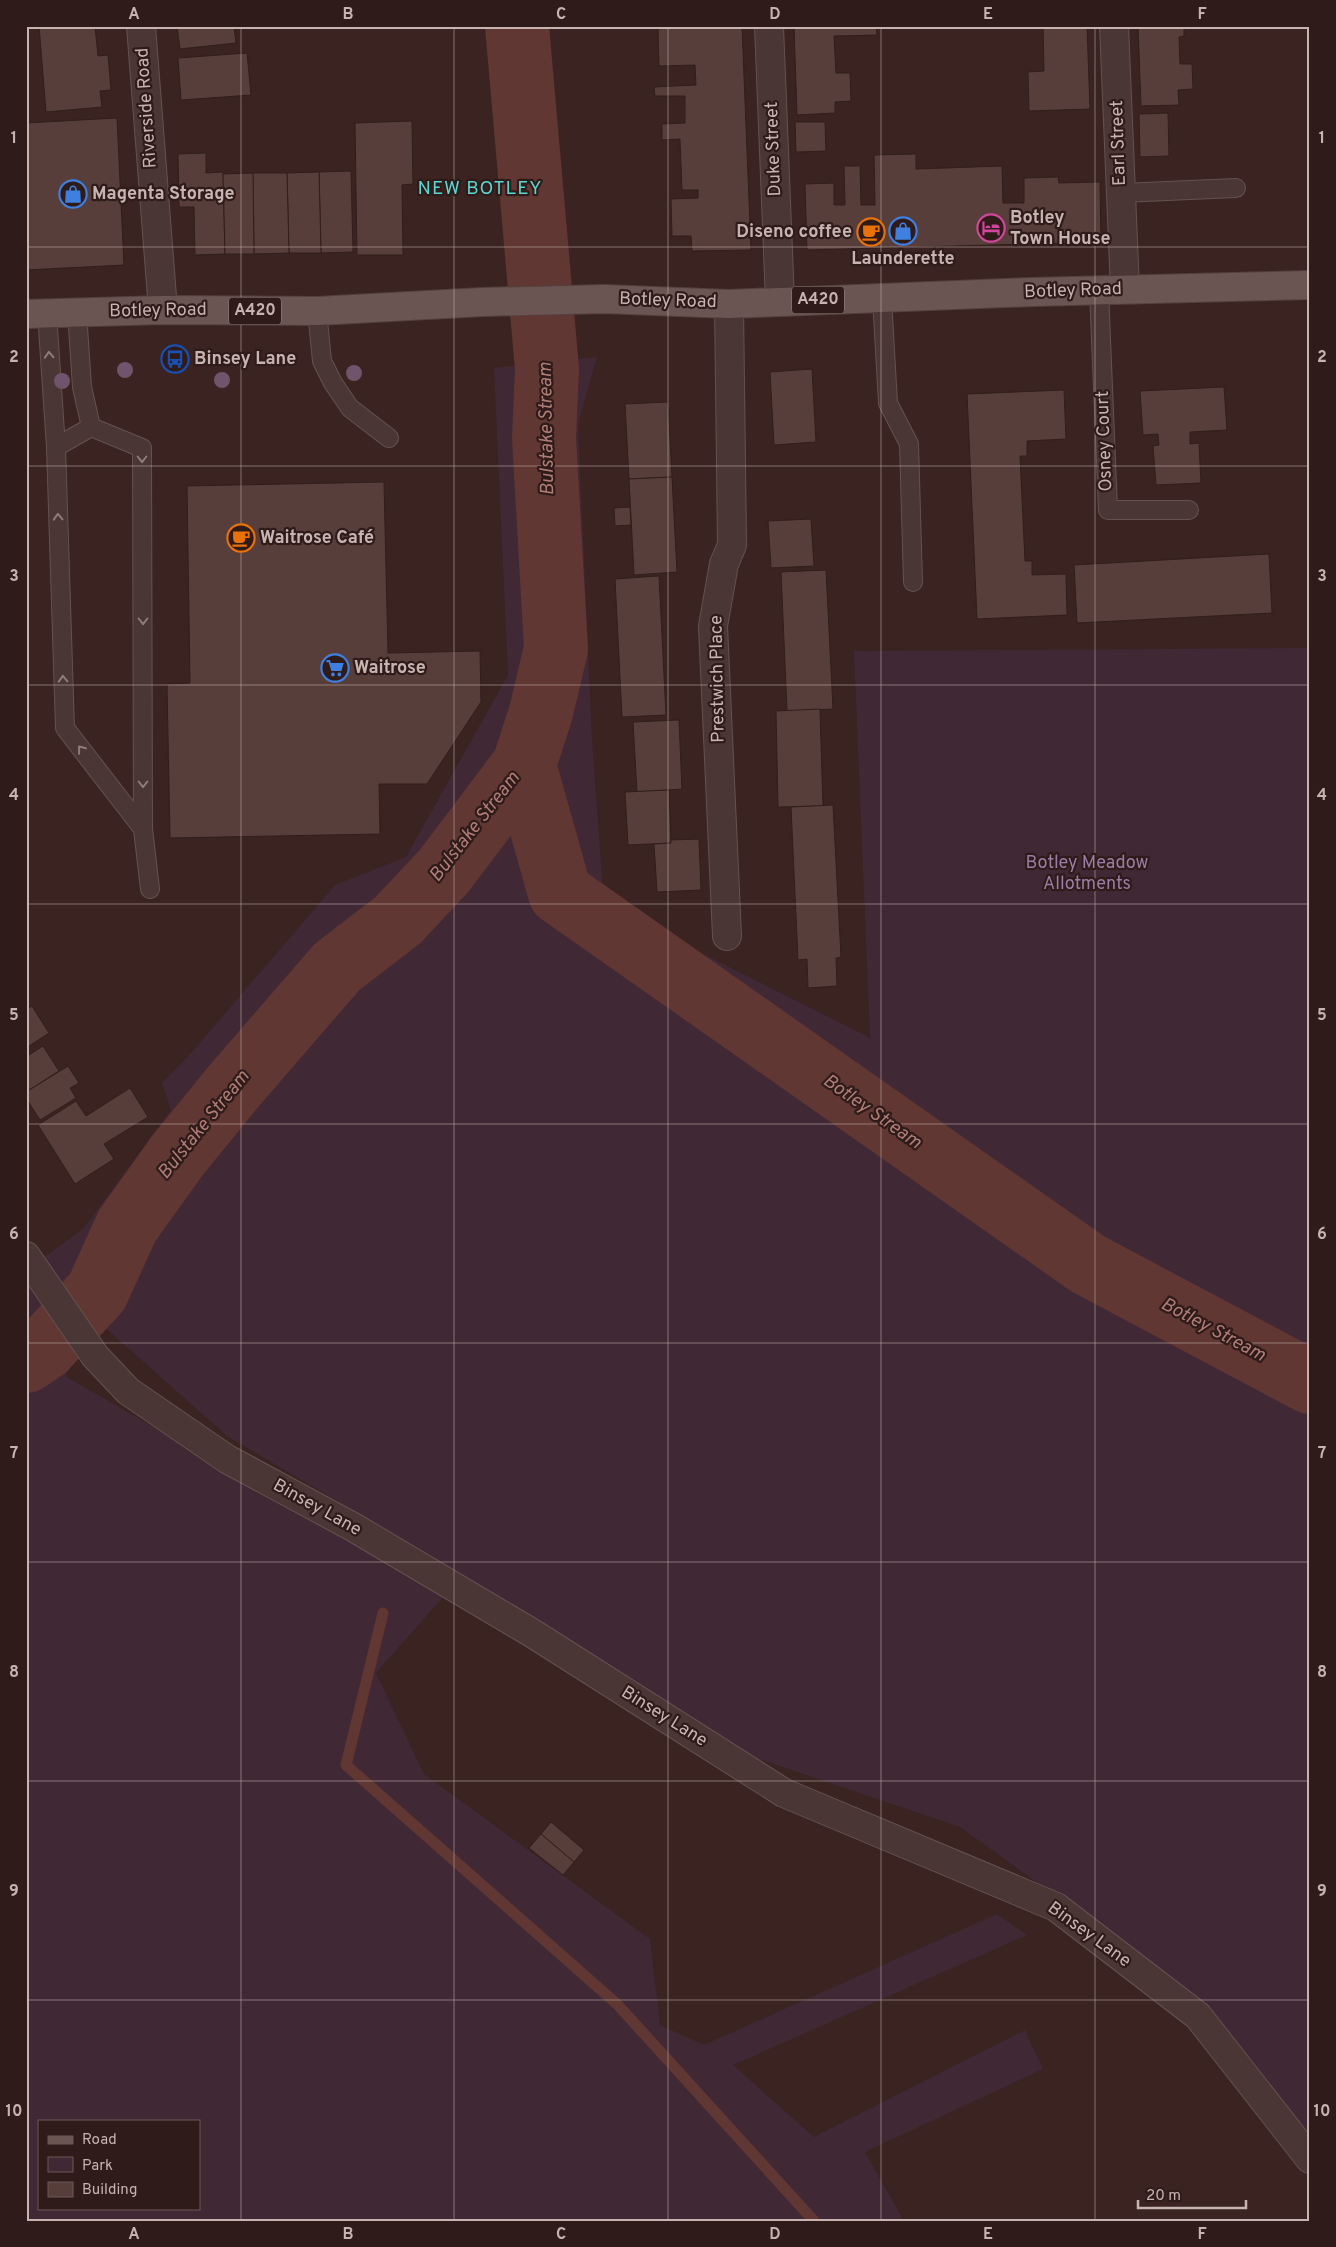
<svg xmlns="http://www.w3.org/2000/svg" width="1336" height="2247" font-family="Overpass,sans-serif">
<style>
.green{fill:#412835;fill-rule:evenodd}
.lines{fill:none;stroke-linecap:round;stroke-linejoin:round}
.stream{stroke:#603732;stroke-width:11}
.river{stroke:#603732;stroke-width:64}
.building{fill:#583e3a;stroke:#311e1c}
.service-casing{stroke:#655250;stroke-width:20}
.minor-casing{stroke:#655250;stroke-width:30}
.primary-casing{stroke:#54403e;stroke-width:30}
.service{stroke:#4a3735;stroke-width:18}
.minor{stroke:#4a3735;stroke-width:28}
.primary{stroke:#6b5553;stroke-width:28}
.tree{fill:#70546b}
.oneway{stroke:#8f7b79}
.grid{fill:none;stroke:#c7b3b0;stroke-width:1;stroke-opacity:0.55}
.labels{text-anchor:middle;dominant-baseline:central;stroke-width:4.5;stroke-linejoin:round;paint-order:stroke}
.shield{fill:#2f1c1a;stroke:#998683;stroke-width:1}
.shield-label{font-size:16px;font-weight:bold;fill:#c7b3b0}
.street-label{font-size:18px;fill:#c7b3b0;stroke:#2f1c1a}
.poi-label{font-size:18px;font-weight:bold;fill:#c7b3b0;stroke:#2f1c1a;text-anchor:start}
.park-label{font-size:18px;fill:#9c7da7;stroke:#2f1c1a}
.neighbourhood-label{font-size:19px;letter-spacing:1px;fill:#5bd6d0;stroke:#2f1c1a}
.water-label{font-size:19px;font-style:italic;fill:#b07c76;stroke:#2f1c1a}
.neatline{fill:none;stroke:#c7b3b0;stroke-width:2}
.grid-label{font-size:16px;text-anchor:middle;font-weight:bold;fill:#c7b3b0}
</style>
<rect width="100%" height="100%" fill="#3a2321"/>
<path class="green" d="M597 357 578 425 592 741 604 904 870 1038 854 651 1310 648V2134L1188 1991 960 1827 750 1756 434 1558 227 1436 101 1324 65 1376 445 1595 376 1673 424 1774 650 1939 660 2025 704 2045 997 1914 1027 1935 733 2065 814 2137 1025 2030 1043 2069 865 2152 904 2221H26V1270L83 1229 171 1110 162 1083 191 1053 335 885 406 857 508 675 494 368ZM39 2121H199V2208H39Z"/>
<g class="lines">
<g class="stream">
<path d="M26 1347 45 1348"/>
<path d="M383 1613 346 1765 617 2004 814 2221"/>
</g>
<g class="river">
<path d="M524 765 560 893 1088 1264 1310 1382"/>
<path d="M26 1361 45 1348 97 1292 127 1226 177 1156 234 1086 337 967 398 920 444 871 524 765 541 712 556 649 544 438 547 369 517 26"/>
</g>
</g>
<g class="building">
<path d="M39 26H95L98 56 108 55 111 90 100 91 102 107 46 112Z"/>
<path d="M177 26H234L236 43 180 49Z"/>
<path d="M681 26H742L751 250 692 251 691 236H672L671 199 698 198V190H682L680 139 662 140V124L685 123V96H655L654 87 696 85 695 65 659 66 658 29Z"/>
<path d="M794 26H876L877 35 834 36 836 73H850L851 101 835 102V113L797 115Z"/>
<path d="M1043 26H1087L1090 109 1029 111 1028 72 1044 71Z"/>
<path d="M1138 26H1184V36L1179 37 1180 64H1192L1193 89 1178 90 1179 105 1141 106Z"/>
<path d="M247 53 251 95 181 100 178 58Z"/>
<path d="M1168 113 1169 156 1140 157 1139 114Z"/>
<path d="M117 118 124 265 26 270V123Z"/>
<path d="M412 121 413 184 402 185 403 255H357L355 123Z"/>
<path d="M795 122H825L826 151 796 152Z"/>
<path d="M206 153V173L223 172 225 254 195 255 194 207H179L178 154Z"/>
<path d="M916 154V169L1002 166 1003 203H1024V178L1058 177 1059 183 1100 182 1101 242 807 250 805 184 834 183V205H845L844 166H860L861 205H875L874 155Z"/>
<path d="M351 171 353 252 321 253 319 172Z"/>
<path d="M319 172 321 253H289L287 173Z"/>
<path d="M253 173H287L289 253 254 254Z"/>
<path d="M253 173 254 254H225L223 174Z"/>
<path d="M812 369 816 442 774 445 770 372Z"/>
<path d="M1224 387 1227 430 1190 432V444L1199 443 1201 483 1156 485 1153 446 1159 445 1158 434 1143 435 1140 391Z"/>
<path d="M1064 390 1066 439 1027 441V456H1020L1025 561H1032V575L1066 574 1067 615 977 619 967 394Z"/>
<path d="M668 402 672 477 629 479 625 404Z"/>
<path d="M672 477 677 572 634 575 629 479Z"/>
<path d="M384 482 388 653 480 651 481 702 427 784H379L380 834 170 838 167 684 190 683 187 486Z"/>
<path d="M630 507 631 525 615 526 614 508Z"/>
<path d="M811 519 814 566 771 568 768 521Z"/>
<path d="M1269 554 1272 613 1077 623 1074 565Z"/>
<path d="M826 570 833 709 787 711 781 572Z"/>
<path d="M659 576 666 715 622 717 615 579Z"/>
<path d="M820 709 823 806 778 807 776 711Z"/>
<path d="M679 720 682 789 637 792 633 722Z"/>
<path d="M669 790 671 843 628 845 625 792Z"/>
<path d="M833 805 841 957 836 958 837 986 808 988 807 959 798 960 791 807Z"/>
<path d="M699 839 701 890 657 892 654 844 671 843V840Z"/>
<path d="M32 1006 49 1033 26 1048V1010Z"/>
<path d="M43 1046 59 1071 26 1092V1057Z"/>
<path d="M68 1066 79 1083 70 1088 76 1098 40 1120 26 1098V1092Z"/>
<path d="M130 1088 148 1117 104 1144 114 1159 75 1184 38 1125 76 1101 86 1116Z"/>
<path d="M551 1822 584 1850 574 1862 541 1834Z"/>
<path d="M541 1834 574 1862 563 1875 529 1848Z"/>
</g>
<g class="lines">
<g class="service-casing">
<g id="service">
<path d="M1121 193 1236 188"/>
<path d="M1099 290 1108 510H1189"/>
<path d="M882 298 888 403 909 444 913 582"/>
<path d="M317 311 322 361 333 383 350 408 389 438"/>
<path d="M77 312 82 387 91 427"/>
<path d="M47 313 56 447 65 728 143 829"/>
<path d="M91 427 142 448 143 829 150 889"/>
<path d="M56 447 91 427"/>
</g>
</g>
<g class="minor-casing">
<g id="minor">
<path d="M141 26 163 310"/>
<path d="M769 26 780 302"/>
<path d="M1114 26 1125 289"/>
<path d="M727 936 713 626 724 564 732 545 729 304"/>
<path d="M26 1256 95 1356 128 1391 227 1459 353 1527 532 1633 784 1793 1056 1907 1198 2016 1310 2159"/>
</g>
</g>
<g class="primary-casing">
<path id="primary" d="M26 314 163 310 317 311 483 302 604 299 729 304 1032 292 1310 285"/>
</g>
<use href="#service" class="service"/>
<use href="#minor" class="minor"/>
<use href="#primary" class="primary"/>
</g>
<g class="tree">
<circle cx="125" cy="370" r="8"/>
<circle cx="354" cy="373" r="8"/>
<circle cx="222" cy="380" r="8"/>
<circle cx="62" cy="381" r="8"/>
</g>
<defs><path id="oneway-chevron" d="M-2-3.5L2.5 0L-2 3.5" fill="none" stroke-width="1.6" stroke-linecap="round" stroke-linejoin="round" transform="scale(1.25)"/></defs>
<g class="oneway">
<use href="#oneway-chevron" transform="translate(49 355) rotate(-93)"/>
<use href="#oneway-chevron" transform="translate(142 459) rotate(90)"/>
<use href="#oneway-chevron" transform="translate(58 517) rotate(-92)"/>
<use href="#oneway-chevron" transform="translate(143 621) rotate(90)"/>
<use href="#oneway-chevron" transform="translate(63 679) rotate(-92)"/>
<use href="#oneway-chevron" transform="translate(81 749) rotate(-128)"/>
<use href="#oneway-chevron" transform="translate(143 784) rotate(90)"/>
</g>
<path class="grid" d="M241 26V2221M454 26V2221M668 26V2221M881 26V2221M1095 26V2221M26 247H1310M26 466H1310M26 685H1310M26 904H1310M26 1124H1310M26 1343H1310M26 1562H1310M26 1781H1310M26 2000H1310"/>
<defs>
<g id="shop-ring" transform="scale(1.4375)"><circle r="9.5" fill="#2f1c1a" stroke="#3f7fe0" stroke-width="1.5"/><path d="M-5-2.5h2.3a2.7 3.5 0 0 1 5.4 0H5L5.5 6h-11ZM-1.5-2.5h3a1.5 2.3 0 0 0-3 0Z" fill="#3f7fe0"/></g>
<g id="hotel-ring" transform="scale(1.4375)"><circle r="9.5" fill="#2f1c1a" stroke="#d1479c" stroke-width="1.5"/><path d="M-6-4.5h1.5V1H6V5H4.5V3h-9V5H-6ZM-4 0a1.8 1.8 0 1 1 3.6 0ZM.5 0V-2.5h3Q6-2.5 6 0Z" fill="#d1479c"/></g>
<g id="cafe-ring" transform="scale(1.4375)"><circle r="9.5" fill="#2f1c1a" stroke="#e8710a" stroke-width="1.5"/><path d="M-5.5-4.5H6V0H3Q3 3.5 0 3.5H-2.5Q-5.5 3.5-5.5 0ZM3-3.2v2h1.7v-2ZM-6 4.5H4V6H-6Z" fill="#e8710a"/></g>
<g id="bus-ring" transform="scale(1.4375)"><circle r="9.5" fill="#2f1c1a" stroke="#1a4fb4" stroke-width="1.5"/><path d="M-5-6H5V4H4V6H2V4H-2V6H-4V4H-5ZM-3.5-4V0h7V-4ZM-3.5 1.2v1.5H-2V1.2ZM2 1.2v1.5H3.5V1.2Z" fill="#1a4fb4"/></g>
<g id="supermarket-ring" transform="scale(1.4375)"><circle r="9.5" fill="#2f1c1a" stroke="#3f7fe0" stroke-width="1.5"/><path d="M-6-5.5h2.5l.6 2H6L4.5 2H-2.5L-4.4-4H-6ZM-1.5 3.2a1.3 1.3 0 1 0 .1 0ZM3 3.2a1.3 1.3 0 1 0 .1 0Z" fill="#3f7fe0"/></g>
</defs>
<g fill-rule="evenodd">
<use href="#shop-ring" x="73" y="194"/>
<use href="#hotel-ring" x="991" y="228"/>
<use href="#shop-ring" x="903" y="231"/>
<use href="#cafe-ring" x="871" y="232"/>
<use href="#bus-ring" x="175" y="359"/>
<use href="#cafe-ring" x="241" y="538"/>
<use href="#supermarket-ring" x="335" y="668"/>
</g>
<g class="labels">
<g class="shield">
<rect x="792" y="286.5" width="52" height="27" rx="4"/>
<rect x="229" y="297.5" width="52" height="27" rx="4"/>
</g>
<g class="shield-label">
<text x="818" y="300">A420</text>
<text x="255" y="311">A420</text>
</g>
<g class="street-label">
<text transform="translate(147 108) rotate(-94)">Riverside Road</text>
<text transform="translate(1119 143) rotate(-92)">Earl Street</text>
<text transform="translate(774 149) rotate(-92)">Duke Street</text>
<text transform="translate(1073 291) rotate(-2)">Botley Road</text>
<text transform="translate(668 301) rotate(2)">Botley Road</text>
<text transform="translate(158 311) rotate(-1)">Botley Road</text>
<text transform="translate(1105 441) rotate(-92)">Osney Court</text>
<text transform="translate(718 679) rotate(-91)">Prestwich Place</text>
<text transform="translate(317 1508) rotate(29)">Binsey Lane</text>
<text transform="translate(664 1717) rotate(32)">Binsey Lane</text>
<text transform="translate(1089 1935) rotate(36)">Binsey Lane</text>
</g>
<g class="poi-label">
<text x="92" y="194">Magenta Storage</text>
<text x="1010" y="218">Botley<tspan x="1010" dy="21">Town House</tspan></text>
<text x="852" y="232" text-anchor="end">Diseno coffee</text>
<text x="903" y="259" text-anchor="middle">Launderette</text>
<text x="194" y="359">Binsey Lane</text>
<text x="260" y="538">Waitrose Café</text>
<text x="354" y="668">Waitrose</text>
</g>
<g class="park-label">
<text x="1087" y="863">Botley Meadow<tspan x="1087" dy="21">Allotments</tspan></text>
</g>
<g class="neighbourhood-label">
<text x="480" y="189">NEW BOTLEY</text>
</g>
<g class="water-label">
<text transform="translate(547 429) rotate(-91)">Bulstake Stream</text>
<text transform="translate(475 827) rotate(-52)">Bulstake Stream</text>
<text transform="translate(872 1112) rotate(35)">Botley Stream</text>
<text transform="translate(204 1125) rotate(-51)">Bulstake Stream</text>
<text transform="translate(1213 1330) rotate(28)">Botley Stream</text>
</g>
</g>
<rect width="1336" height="2247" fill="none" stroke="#2f1c1a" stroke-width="55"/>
<rect x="38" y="2120" width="162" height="90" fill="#2f1c1a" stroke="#6c5856"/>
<rect x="48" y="2136" width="25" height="8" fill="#6b5553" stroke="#6c5856"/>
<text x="82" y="2144" font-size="15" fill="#c7b3b0">Road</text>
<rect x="48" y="2157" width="25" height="15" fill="#412835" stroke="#6c5856"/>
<text x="82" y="2170" font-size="15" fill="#c7b3b0">Park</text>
<rect x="48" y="2182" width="25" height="15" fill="#583e3a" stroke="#6c5856"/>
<text x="82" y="2194" font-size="15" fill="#c7b3b0">Building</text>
<path d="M1138 2200v8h108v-8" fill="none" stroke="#c7b3b0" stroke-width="2.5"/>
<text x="1146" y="2200" font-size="15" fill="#c7b3b0" stroke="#2f1c1a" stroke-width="4" paint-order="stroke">20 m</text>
<rect x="28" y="28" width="1280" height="2192" class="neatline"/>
<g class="grid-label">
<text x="134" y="19">A</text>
<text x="348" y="19">B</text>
<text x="561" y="19">C</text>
<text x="775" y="19">D</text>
<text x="988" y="19">E</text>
<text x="1202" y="19">F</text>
<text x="14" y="143">1</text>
<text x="1322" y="143">1</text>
<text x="14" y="362">2</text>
<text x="1322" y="362">2</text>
<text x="14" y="581">3</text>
<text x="1322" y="581">3</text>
<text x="14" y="800">4</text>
<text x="1322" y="800">4</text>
<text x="14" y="1020">5</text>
<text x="1322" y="1020">5</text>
<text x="14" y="1239">6</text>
<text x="1322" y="1239">6</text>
<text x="14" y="1458">7</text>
<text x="1322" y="1458">7</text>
<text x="14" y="1677">8</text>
<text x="1322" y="1677">8</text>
<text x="14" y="1896">9</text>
<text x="1322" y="1896">9</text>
<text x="14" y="2116">10</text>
<text x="1322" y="2116">10</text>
<text x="134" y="2239">A</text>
<text x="348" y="2239">B</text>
<text x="561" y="2239">C</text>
<text x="775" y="2239">D</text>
<text x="988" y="2239">E</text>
<text x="1202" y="2239">F</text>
</g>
</svg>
